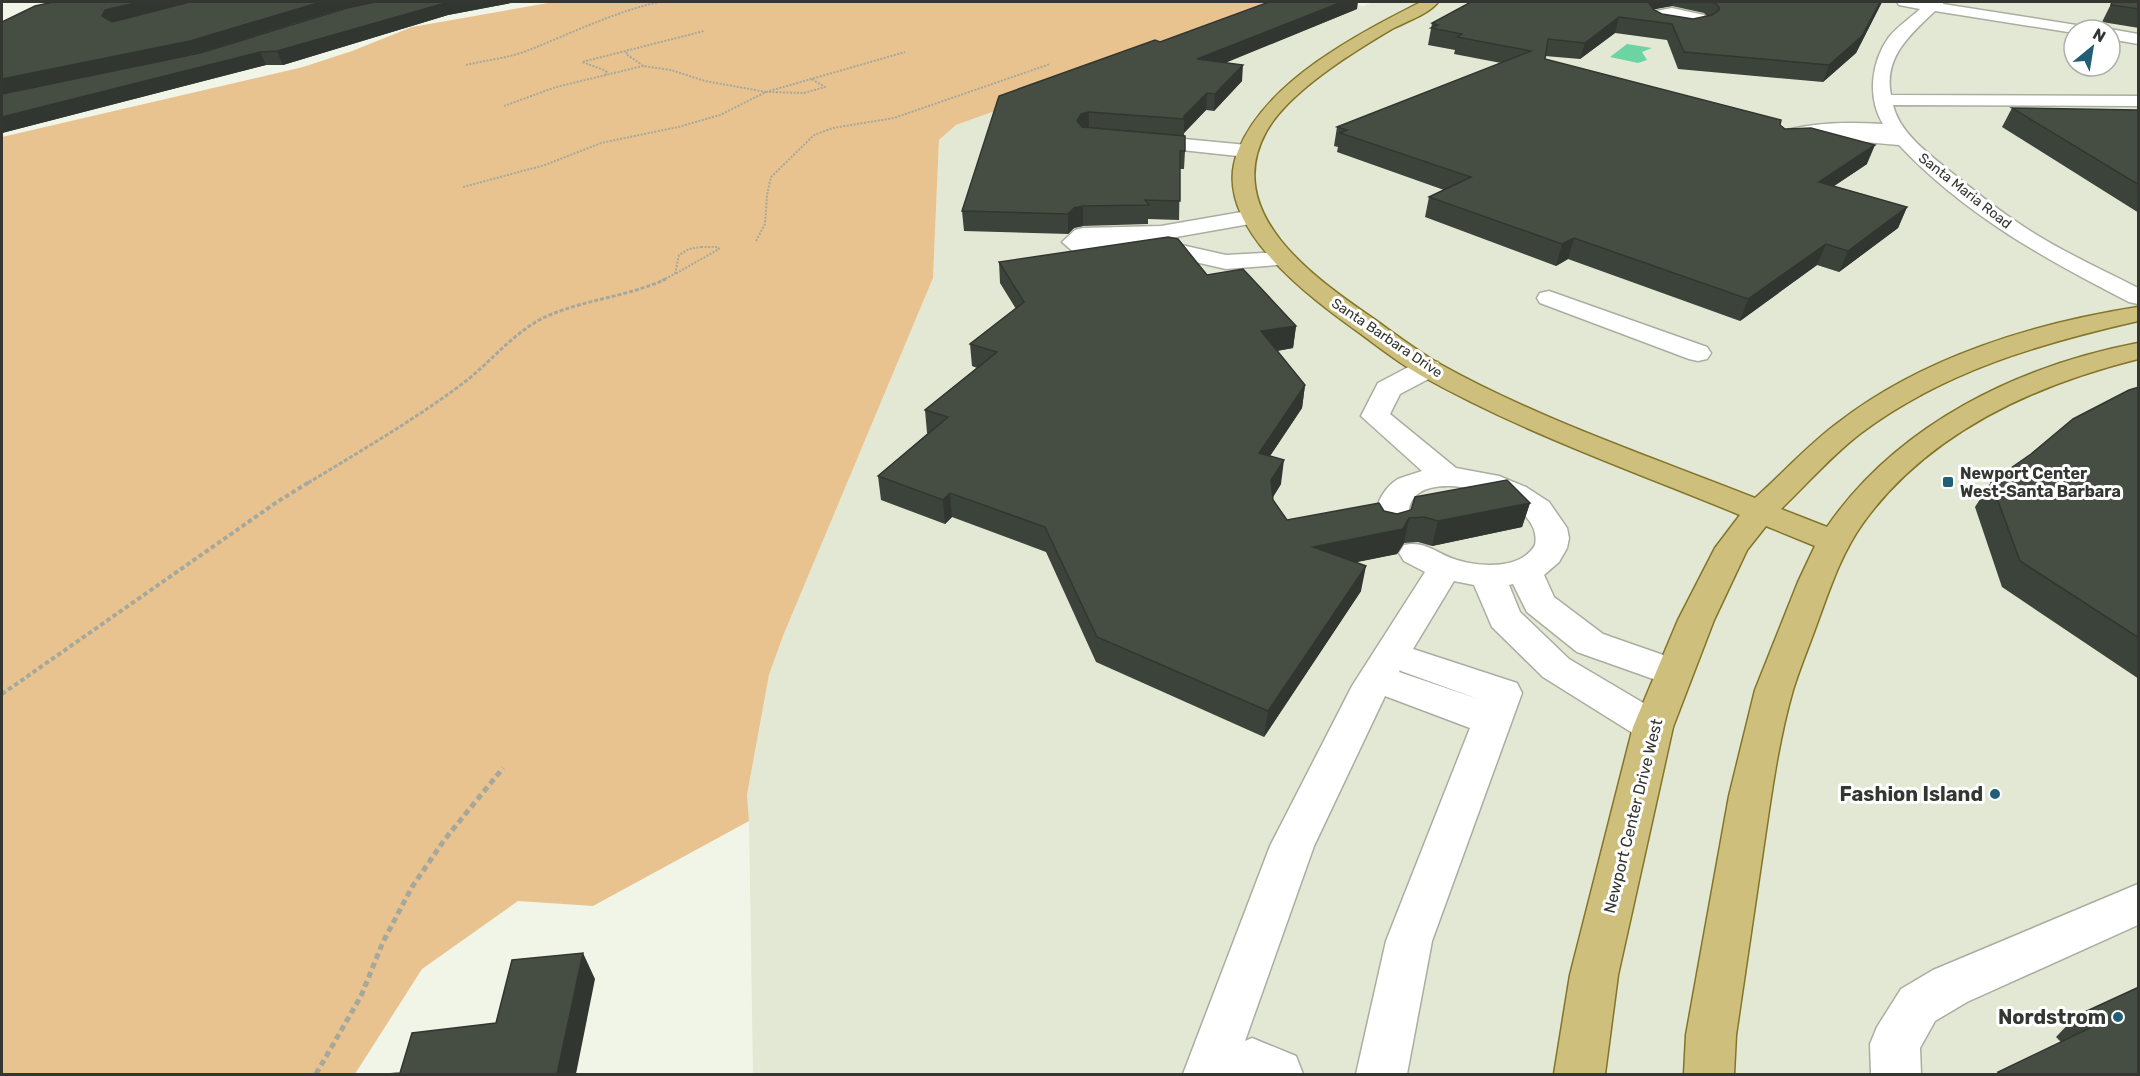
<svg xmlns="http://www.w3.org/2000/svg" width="2140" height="1076" font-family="Rubik,sans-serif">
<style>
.built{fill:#e3e8d4;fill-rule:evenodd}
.green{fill:#e9c38f}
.water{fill:#6cd4a2}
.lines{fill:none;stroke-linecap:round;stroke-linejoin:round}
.minor-casing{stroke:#aaada0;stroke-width:3}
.major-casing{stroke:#837429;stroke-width:3}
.path-far3{stroke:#a5a89d;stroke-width:2;stroke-dasharray:2 1.5;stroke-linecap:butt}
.path-far2{stroke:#a5a89d;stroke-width:3;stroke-dasharray:4 2;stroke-linecap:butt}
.path-far1{stroke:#a5a89d;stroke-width:4;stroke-dasharray:4.5 3;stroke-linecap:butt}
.path{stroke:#a5a89d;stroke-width:5;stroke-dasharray:6 4;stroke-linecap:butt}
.minor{fill:#fff;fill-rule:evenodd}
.major{fill:#cec07c;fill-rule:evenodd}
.wall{fill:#3c433a;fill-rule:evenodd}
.shaded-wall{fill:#313730}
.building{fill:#464e44;stroke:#313730;stroke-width:1.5}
.poi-dot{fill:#205f75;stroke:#fff;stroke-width:2}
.labels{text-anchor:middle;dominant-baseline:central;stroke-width:6;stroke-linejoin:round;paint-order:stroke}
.far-street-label{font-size:14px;fill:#343631;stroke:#fff}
.poi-label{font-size:16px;font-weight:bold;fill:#343631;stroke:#fff;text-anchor:start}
.street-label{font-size:16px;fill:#343631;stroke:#fff}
.near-poi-label{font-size:20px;font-weight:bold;fill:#343631;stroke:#fff;text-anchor:end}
</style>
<rect width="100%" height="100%" fill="#f1f5e7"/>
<path class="built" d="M1299 2H1342L1363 6 1373 2H2138V1074H753L749 821 747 795 769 675 783 636 933 278 939 140 956 125ZM2074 30H2110V66H2074Z"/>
<path class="green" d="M554 2H1299L956 125 939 140 933 278 783 636 769 675 747 795 749 821 593 906 518 901 422 969 355 1074H2V137L303 67 352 51 412 27Z"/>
<path class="water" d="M1627 44 1652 48 1642 52 1647 60 1638 63 1610 57Z"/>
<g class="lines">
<g class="minor-casing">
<g id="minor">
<path d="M1897 2H1944L1943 4 2089 27 2091 30H2074V33L1935 11C1911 34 1883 57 1891 95L2138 96V106L1893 105C1900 135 1934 158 1956 176 1975 191 1994 207 2014 220 2052 247 2097 267 2138 288V304L2129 302C2045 259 1965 215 1899 145 1874 143 1849 139 1824 141 1809 142 1793 150 1778 146L1775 142 1779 132C1814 122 1847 122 1883 124 1867 98 1871 62 1889 37 1897 27 1910 18 1920 9L1899 5Z"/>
<path d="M1672 8 1704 15 1712 24C1699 39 1657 34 1645 19L1651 12ZM1672 18 1694 22 1678 23 1663 19Z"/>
<path d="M2110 29 2138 34V44L2110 39V30H2107Z"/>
<path d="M1142 135 1247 145 1254 147 1257 151 1254 155 1247 157 1135 145 1132 141 1135 137Z"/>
<path d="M1253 210 1261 212 1264 217 1261 222 1159 240 1226 255 1283 252 1291 254 1295 259 1291 264 1226 269 1151 252 1084 256 1076 254 1062 242 1075 230 1083 228 1161 226Z"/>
<path d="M1549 291 1707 347 1711 353 1707 359 1698 361 1689 359 1540 303 1537 298 1540 293Z"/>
<path d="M1428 360 1438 362 1442 368 1438 374 1400 394 1390 414 1456 468 1499 476 1526 487 1549 502 1567 528 1569 538 1567 548 1559 562 1544 575 1554 597 1603 634 1686 663 1692 673 1686 683 1673 686 1577 652 1527 612 1513 584 1509 585 1520 612 1569 659 1667 717 1673 727 1667 737 1653 742 1639 737 1543 677 1492 627 1474 585 1454 581 1413 649 1517 683 1522 693 1432 941 1407 1074H1356L1386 941 1470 728 1385 696 1314 846 1245 1041 1252 1038 1296 1056 1303 1074H1183L1270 846 1352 686 1425 572 1404 561 1399 553 1404 545C1425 540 1437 554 1457 560 1480 567 1521 570 1535 545 1544 501 1449 472 1419 493 1404 503 1411 521 1403 534L1391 537 1379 534C1368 517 1381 489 1398 479 1405 476 1414 474 1422 471L1361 416 1378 383 1418 362ZM1400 670 1401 671 1481 700 1399 672Z"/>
<path d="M2138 884V925L1967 1002 1935 1021 1920 1048 1921 1074H1871L1870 1044 1877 1027 1901 989 1933 970Z"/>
</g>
</g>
<g class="major-casing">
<path id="major" d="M1421 2H1438C1429 14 1405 22 1392 29 1353 52 1288 92 1266 132 1221 214 1316 279 1374 319 1395 334 1416 350 1438 363 1538 419 1649 456 1755 498 1783 473 1809 444 1839 422 1923 357 2035 323 2138 307V321C2038 344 1944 371 1861 433 1832 455 1807 484 1781 509L1827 527C1898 424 2018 366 2138 343V359C2034 385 1929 432 1863 523 1842 552 1830 588 1818 621 1810 644 1800 667 1793 690 1778 742 1771 797 1763 851 1754 912 1745 974 1736 1035L1734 1074H1684L1686 1035 1729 796 1755 690 1798 582 1815 546 1766 526 1747 550 1714 620 1673 727 1618 975 1605 1074H1554L1570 975 1633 727 1678 620 1715 548 1740 515C1633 471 1521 432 1420 375 1399 363 1380 348 1361 334 1311 298 1208 224 1238 151 1266 81 1358 34 1421 2Z"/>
</g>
<g class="path-far3">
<path d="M627 52 626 54 645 67"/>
<path d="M466 65C486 60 510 58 529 50 572 33 614 12 659 2"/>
<path d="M605 75 607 72 604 70 582 62 704 31"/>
<path d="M766 92 905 52"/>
<path d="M769 92 804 93 825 87 810 78"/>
<path d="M463 187 545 165 601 143 678 127 720 115 766 92 705 81 671 70 643 66 556 87 504 106"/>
<path d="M756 241 765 224 767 195 771 177 814 135 833 128 894 118 1050 64"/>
<path d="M701 247H718L719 249 675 274 679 255 689 249Z"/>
<path d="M662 280 675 274"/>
</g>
<path class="path-far2" d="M308 483C362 450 416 419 466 381 495 358 517 328 552 314 589 299 629 296 666 279"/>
<path class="path-far1" d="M2 694 277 502 311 481"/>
<path class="path" d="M316 1074 361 996 383 942 412 887 445 839 503 768"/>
<use href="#minor" class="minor"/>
<use href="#major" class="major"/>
</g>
<g class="wall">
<path d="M53 2H516L448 15 283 65H266L2 133V22L35 6ZM358 5 347 8 197 53 342 9Z"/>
<path d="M1471 2H1882L1856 53 1823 82 1678 69 1667 40 1615 33 1580 59 1545 56V59L1780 125 1785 129 1867 164 1834 186 1907 207 1898 228 1839 272 1817 265 1740 321 1568 259 1556 266 1425 217 1429 197 1444 190 1337 152 1338 147 1334 146 1337 127 1501 63 1454 54 1455 50 1428 45 1432 23ZM1672 6 1704 13 1707 16 1693 19 1662 14 1653 9Z"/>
<path d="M2112 2H2139V28L2102 22Z"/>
<path d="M1357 9 1226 62 1242 81 1214 111 1206 110 1184 133 1185 151 1184 169H1180L1179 220 1148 219V224L1083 226 1074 228 1068 234 964 231 962 211 1160 42Z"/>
<path d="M2012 108 2139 110V213L2002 127Z"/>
<path d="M999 262 1207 275 1296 326 1293 348 1277 351 1305 385 1302 408 1270 456 1281 484 1273 497V500L1287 520 1384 511 1397 514 1530 503 1522 527 1432 546 1418 542 1404 543 1397 554 1355 562 1361 591 1264 737 1096 662 1046 552 952 517 945 524 881 500 878 476 928 433H927L925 410 977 368 972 366 970 344 1016 309 1000 283Z"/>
<path d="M2139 387V679L2002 587 1975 507 1991 482Z"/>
<path d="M2076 1016 2139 1074H1996L1998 1072 2061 1042 2056 1037Z"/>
</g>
<g class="shaded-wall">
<path d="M140 2H192L111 23 102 16 105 10Z"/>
<path d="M321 2H376L342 9 195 54 2 95V79Z"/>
<path d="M444 2H516L448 15 283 65 277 51Z"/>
<path d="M1342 2H1358L1357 9 1196 75 1197 59Z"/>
<path d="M1648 2H1674L1672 6 1651 10Z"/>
<path d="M1880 2H1882L1856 53 1823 82 1829 65Z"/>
<path d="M1619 17 1615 33 1580 59 1585 43Z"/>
<path d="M260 52 266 65 2 133V117Z"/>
<path d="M1243 65 1242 81 1214 111 1215 94Z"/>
<path d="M1207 93 1206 110 1184 133V116Z"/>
<path d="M1089 112V130L1081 132 1077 121 1081 114Z"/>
<path d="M1875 145 1867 164 1810 202 1819 182Z"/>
<path d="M1083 206V226L1074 228 1068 234V214L1074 208Z"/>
<path d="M1907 207 1898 228 1839 272 1848 251Z"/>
<path d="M1574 238 1568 259 1556 266 1562 244Z"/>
<path d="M1826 244 1817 265 1740 321 1748 299Z"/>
<path d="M1296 326 1293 348 1258 354 1261 331Z"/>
<path d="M1305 385 1302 408 1256 477 1259 453Z"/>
<path d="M1284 460 1281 484 1268 505 1271 480Z"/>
<path d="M950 493 952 517 945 524 943 500Z"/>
<path d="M1530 503 1522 527 1432 546 1438 521Z"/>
<path d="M1409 518 1404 543 1397 554 1309 572 1313 547Z"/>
<path d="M1366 566 1361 591 1264 737 1268 711Z"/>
<path d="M583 953 595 979 576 1074H557Z"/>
</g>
<g class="building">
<path d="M53 2H140L105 10 102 16 112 22 190 2H321L190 41 2 79V22L35 6Z"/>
<path d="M375 2H449L277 51 260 52 2 117V94L200 53 347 8Z"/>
<path d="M1269 2H1342L1197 59 1243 65 1215 94 1207 93 1184 116V119L1089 112 1081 114 1077 121 1082 127 1185 136V151H1180V201L1145 200 1149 205 1083 206 1074 208 1068 214 962 211 999 96 1155 40 1160 42Z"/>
<path d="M1471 2H1648L1654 10 1662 14 1693 19 1712 15 1719 10V7L1714 2H1880L1862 36 1829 65 1684 52 1672 24 1619 17 1585 43 1548 39 1545 59 1781 120 1780 125 1785 129 1811 128 1875 145 1819 182 1907 207 1848 251 1826 244 1748 299 1574 238 1562 244 1429 197 1471 177 1340 133 1347 130 1337 127 1531 51 1457 37 1462 34 1431 28 1438 25 1432 23Z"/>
<path d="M2112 2H2139V9L2111 5Z"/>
<path d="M2012 108 2139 110V185Z"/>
<path d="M1168 237 1178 239 1207 275 1243 269 1296 326 1261 331 1305 385 1259 453 1284 460 1271 480 1273 500 1287 520 1379 503 1384 511 1397 514 1411 510 1415 497 1507 480 1530 503 1438 521 1424 517 1409 518 1403 529 1313 547 1366 566 1268 711 1097 637 1045 527 950 493 943 500 878 476 948 417 925 410 997 352 970 344 1024 302 999 262Z"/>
<path d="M2139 387V638L2020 561 1991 482 2031 454 2073 419 2129 390Z"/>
<path d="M583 953 557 1074H387L400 1073 412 1033 496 1023 512 960Z"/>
<path d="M2139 987V1074H2001L1998 1072 2090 1028 2076 1016Z"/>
</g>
<g class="poi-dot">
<rect x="1942" y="476" width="12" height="12" rx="3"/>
<circle cx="1995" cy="794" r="6"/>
<circle cx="2118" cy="1017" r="6"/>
</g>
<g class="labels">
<g class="far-street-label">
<text transform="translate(1965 191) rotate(38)">Santa Maria Road</text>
<text transform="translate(1387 338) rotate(34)">Santa Barbara Drive</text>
</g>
<g class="poi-label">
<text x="1960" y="473">Newport Center<tspan x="1960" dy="18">West-Santa Barbara</tspan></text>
</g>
<g class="street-label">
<text transform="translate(1633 816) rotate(-76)">Newport Center Drive West</text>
</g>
<g class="near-poi-label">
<text x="1983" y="794">Fashion Island</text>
<text x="2106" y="1017">Nordstrom</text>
</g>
</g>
<rect width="2140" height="1076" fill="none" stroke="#343631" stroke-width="6"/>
<g transform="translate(2092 48) rotate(30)"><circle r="28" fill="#ffffff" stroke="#aeafad" stroke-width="1.5"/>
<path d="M0-4.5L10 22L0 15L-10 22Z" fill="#205f75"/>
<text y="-9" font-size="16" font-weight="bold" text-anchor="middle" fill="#343631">N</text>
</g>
</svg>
